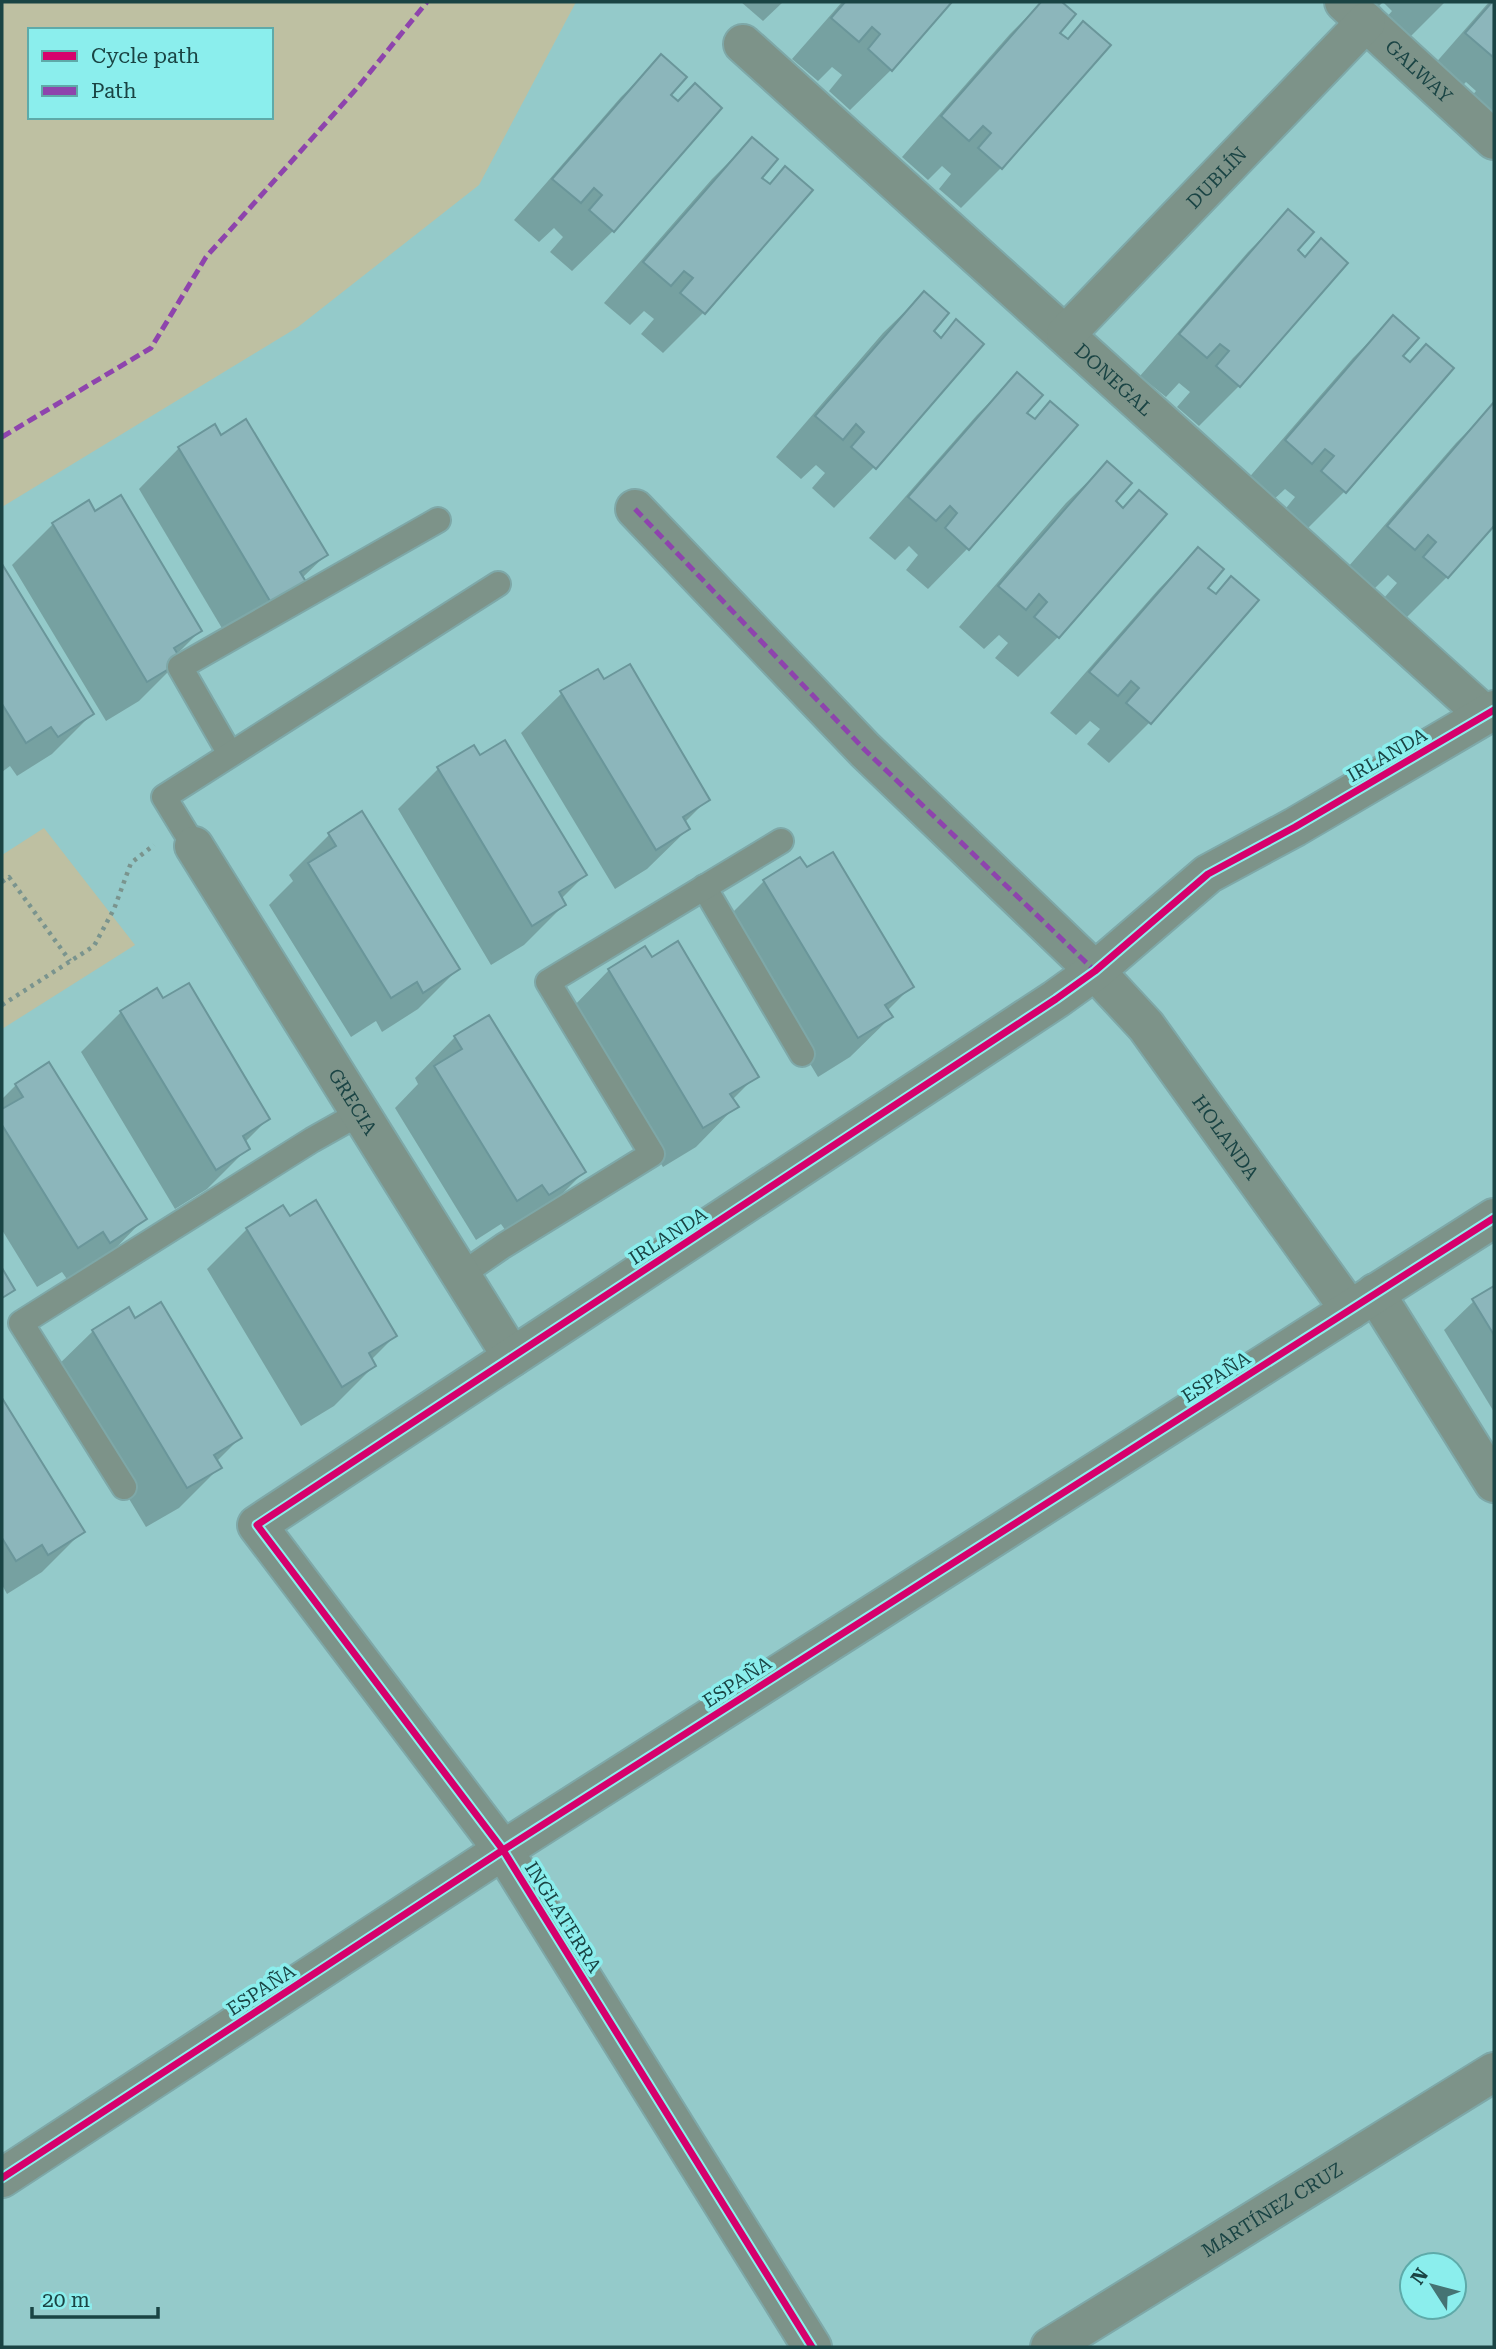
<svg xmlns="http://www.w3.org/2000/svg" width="1496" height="2349" font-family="'Roboto Serif',serif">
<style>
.green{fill:#bec0a2;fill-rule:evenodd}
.shadow{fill:#0003}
.building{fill:#8cb6bb;stroke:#6a969a;stroke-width:2}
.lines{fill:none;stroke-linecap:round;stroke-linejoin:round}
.service-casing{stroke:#7ea8a8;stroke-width:28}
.minor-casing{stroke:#7ea8a8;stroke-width:42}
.tertiary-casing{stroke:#7ea8a8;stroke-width:42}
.path{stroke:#7a948e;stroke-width:4.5;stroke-dasharray:3.5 5;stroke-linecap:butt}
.service{stroke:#7d9389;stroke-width:24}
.minor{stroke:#7d9389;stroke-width:38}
.tertiary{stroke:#7d9389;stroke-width:38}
.quiet{stroke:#8e44ad;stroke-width:5;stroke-dasharray:10 5;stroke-linecap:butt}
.cycleway-casing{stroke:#8beeed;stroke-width:11}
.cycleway{stroke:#d6006c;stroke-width:7}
.labels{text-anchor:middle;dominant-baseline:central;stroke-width:7;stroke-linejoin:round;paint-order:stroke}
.street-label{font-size:19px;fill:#1a4444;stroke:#8beeed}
</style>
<rect width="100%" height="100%" fill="#94caca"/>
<g class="green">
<path d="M2 2H576L479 185 298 327 2 507ZM30 30H271V117H30Z"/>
<path d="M44 828 135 945 2 1029V855Z"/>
</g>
<g class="shadow">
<path d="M741 2H783L763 21Z"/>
<path d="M842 2H950L891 70 850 110 829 91 842 75 832 67 818 81 792 59Z"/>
<path d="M1042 2H1059L1073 14 1058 33 1066 40 1083 23 1001 168 961 208 939 189 951 174 942 166 928 180 902 157 1010 34Z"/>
<path d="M1351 2H1445L1401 46 1379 26 1392 11 1383 2 1368 17Z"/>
<path d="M1489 2H1494V115L1463 106 1476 91 1466 82 1452 96 1426 74Z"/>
<path d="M662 57 669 95 613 231 572 271 550 252 563 237 554 228 539 242 514 220 621 97Z"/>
<path d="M752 139 760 178 769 185 785 168 811 190 703 313 663 353 641 334 654 319 644 311 630 325 604 303 712 179Z"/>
<path d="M1288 212 1295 250 1304 258 1321 241 1239 386 1199 426 1177 407 1190 392 1179 383 1166 397 1140 376 1248 252Z"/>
<path d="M924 293 931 332 939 339 956 322 874 467 834 508 812 488 825 473 816 465 801 479 776 457 883 333Z"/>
<path d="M1393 318 1400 356 1409 363 1451 368 1344 492 1304 532 1282 513 1295 497 1285 489 1270 503 1246 481 1353 358Z"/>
<path d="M1017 375 1024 413 1033 421 1050 404 968 548 928 589 906 570 918 555 909 546 895 560 869 538 977 415Z"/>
<path d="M1494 405V523L1447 577 1407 617 1384 598 1397 583 1388 575 1374 589 1348 567 1456 443Z"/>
<path d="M221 437 326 555 232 645 139 489 179 448Z"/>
<path d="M1107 463 1114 501 1122 509 1164 514 1058 637 1018 677 995 658 1008 643 999 635 984 649 959 627 1066 503Z"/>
<path d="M88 503 94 513 200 631 176 655 179 661 139 701 106 721 12 565 53 524Z"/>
<path d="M1198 549 1206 588 1215 595 1257 600 1149 723 1109 763 1087 744 1100 729 1090 721 1076 735 1050 713 1158 590Z"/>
<path d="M2 568 92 714 52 754 17 776 10 766 2 772Z"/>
<path d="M562 693 708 799 684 823 688 829 647 869 615 889 521 733Z"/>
<path d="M480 757 585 875 561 899 564 905 524 945 491 965 398 809 438 769Z"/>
<path d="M329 835 458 969 418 1009 382 1032 376 1021 351 1037 269 905 293 881 289 875Z"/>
<path d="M764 881 911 987 887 1011 891 1017 850 1057 818 1077 724 921Z"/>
<path d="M651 959 756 1076 732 1100 736 1106 696 1147 663 1167 569 1011 609 970Z"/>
<path d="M163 1001 268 1119 244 1143 248 1148 207 1189 175 1209 81 1052 121 1012Z"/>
<path d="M455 1037 584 1172 544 1212 508 1234 501 1224 476 1240 395 1108 418 1084 415 1078Z"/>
<path d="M16 1085 144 1219 104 1260 69 1282 62 1272 37 1287 2 1230V1099Z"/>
<path d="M289 1218 395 1336 371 1360 374 1366 334 1406 301 1426 207 1269 247 1229Z"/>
<path d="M1494 1288V1412L1444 1330 1474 1301Z"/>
<path d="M134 1320 240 1438 216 1462 219 1468 179 1508 146 1527 52 1371 93 1331Z"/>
<path d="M2 1402 82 1532 42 1572 7 1594 2 1585Z"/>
</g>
<g class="building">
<path d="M845 2H952L892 71 868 49 880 34 872 27 859 42 831 18Z"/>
<path d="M1041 2H1062L1076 14 1060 33 1068 39 1083 21 1111 45 1002 169 978 148 991 133 983 126 969 141 941 116Z"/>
<path d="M1492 2H1494L1493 57 1465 33Z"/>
<path d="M661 54 687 77 671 95 678 101 695 83 722 108 614 232 589 210 602 195 594 188 581 203 552 179Z"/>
<path d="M752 137 778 159 762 178 770 184 785 166 813 190 705 314 680 293 693 278 684 271 671 286 643 262Z"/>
<path d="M1288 209 1314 232 1298 250 1305 257 1321 238 1348 263 1240 387 1216 366 1229 351 1220 344 1207 358 1179 334Z"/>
<path d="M924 291 949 313 934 331 941 338 956 319 984 344 876 469 851 447 864 432 856 424 843 440 815 416Z"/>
<path d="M1393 315 1419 338 1403 356 1410 362 1426 344 1454 368 1346 493 1321 471 1334 456 1325 449 1312 464 1285 440Z"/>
<path d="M1017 372 1043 395 1027 413 1035 419 1050 401 1078 425 969 550 945 528 957 513 950 506 936 521 908 497Z"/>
<path d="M1494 402V526L1448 578 1423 557 1436 542 1428 535 1415 550 1387 526Z"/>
<path d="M246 419 328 555 300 572 308 585 273 606 178 447 215 424 221 435Z"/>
<path d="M1107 461 1132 483 1116 501 1123 508 1139 490 1167 514 1059 638 1034 617 1047 602 1039 594 1026 610 998 586Z"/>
<path d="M121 495 202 631 174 648 182 661 147 682 52 523 89 500 95 511Z"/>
<path d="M1198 547 1224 569 1208 588 1216 594 1231 576 1259 600 1151 724 1126 703 1139 688 1131 681 1118 696 1089 672Z"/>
<path d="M2 564 94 714 58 737 51 727 26 743 2 704Z"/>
<path d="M630 664 710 800 683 817 690 829 656 850 560 691 598 669 604 679Z"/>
<path d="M505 740 587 875 559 892 566 905 532 926 437 767 474 745 480 755Z"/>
<path d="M362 811 460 969 423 993 417 982 391 998 308 863 336 846 328 833Z"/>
<path d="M833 852 914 987 885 1005 893 1017 858 1038 763 880 800 857 807 867Z"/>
<path d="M678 941 759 1077 730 1094 739 1107 703 1128 608 969 645 946 652 957Z"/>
<path d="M189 983 270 1119 243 1136 250 1149 216 1170 120 1011 157 988 163 998Z"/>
<path d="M489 1015 586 1172 549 1195 542 1185 517 1201 434 1066 462 1049 454 1036Z"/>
<path d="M49 1062 147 1219 110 1243 103 1232 78 1248 2 1125V1109L23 1097 15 1084Z"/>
<path d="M316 1200 397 1336 369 1353 376 1366 342 1387 246 1228 283 1205 290 1216Z"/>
<path d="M2 1268 15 1290 2 1298Z"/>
<path d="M1494 1286V1335L1472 1299Z"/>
<path d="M161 1302 242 1438 214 1455 222 1468 187 1488 92 1330 129 1307 135 1318Z"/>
<path d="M2 1398 85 1532 48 1555 42 1545 16 1561 2 1538Z"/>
</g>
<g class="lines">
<g class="service-casing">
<g id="service">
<path d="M230 754 180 667 438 520"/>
<path d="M194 846 164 797 498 584"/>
<path d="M704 887 802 1054"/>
<path d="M461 1275 503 1246 652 1154 548 982 781 841"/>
<path d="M124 1487 21 1323 312 1140 360 1113"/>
</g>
</g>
<g class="minor-casing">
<g id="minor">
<path id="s1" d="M1344 2 1494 140"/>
<path id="s2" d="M743 44 1485 715"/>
<path id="s3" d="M1066 334 1366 22"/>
<path id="s4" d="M635 509 865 750 1095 971 1146 1026 1350 1310"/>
<path id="s5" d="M194 846 512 1357"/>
<path d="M1375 1293 1494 1483"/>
<path d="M2 2178 503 1850 1494 1218"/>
<path d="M812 2347 503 1850 257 1525 1056 999 1095 971 1208 874 1295 827 1494 710"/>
</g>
</g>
<g class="tertiary-casing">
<g id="tertiary">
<path id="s6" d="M1050 2347 1494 2072"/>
</g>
</g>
<g class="path">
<path d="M2 882 9 877 70 961"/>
<path d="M2 1005 94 946 114 909 131 863 154 845"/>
</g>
<use href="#service" class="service"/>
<use href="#minor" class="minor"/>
<use href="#tertiary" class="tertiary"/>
<g class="quiet">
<path d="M2 437 151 348 206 257 358 87 427 2"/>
<path d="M635 509 865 750 1095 971 1098 969"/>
</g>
<g class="cycleway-casing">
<g id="cycleway">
<path d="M2 2178 503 1850 1494 1218"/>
<path d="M812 2347 503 1850 257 1525 1056 999 1095 971 1208 874 1295 827 1494 710"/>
</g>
</g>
<use href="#cycleway" class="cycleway"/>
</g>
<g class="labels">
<g class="street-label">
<text stroke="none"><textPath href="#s1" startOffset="102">GALWAY</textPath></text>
<text stroke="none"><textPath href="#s3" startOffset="217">DUBLÍN</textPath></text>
<text stroke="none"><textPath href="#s2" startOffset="500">DONEGAL</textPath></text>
<text transform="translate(1387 755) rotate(-30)">IRLANDA</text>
<text stroke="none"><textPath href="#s5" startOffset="301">GRECIA</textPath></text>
<text stroke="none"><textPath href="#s4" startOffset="864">HOLANDA</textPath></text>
<text transform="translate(668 1236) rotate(-33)">IRLANDA</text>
<text transform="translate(1216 1377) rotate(-33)">ESPAÑA</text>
<text transform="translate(737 1682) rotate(-33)">ESPAÑA</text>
<text transform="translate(563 1917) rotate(58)">INGLATERRA</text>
<text transform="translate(261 1990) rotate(-33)">ESPAÑA</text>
<text stroke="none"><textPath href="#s6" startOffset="261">MARTÍNEZ CRUZ</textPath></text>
</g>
</g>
<rect width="1496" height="2349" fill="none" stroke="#1a4444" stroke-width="7"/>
<rect x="28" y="28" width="245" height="91" fill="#8beeed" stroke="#5eaaa9" stroke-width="2"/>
<rect x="42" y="51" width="35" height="10" fill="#d6006c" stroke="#5eaaa9" stroke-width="2"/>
<text x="91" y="63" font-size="21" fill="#1a4444">Cycle path</text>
<rect x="42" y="86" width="35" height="10" fill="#8e44ad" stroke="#5eaaa9" stroke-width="2"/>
<text x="91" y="98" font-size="21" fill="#1a4444">Path</text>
<g transform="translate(1433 2286) rotate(306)"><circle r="33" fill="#8beeed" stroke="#5eaaa9" stroke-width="2"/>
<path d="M0-5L12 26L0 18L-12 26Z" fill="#457373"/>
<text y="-10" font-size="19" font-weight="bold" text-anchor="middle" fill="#1a4444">N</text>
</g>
<path d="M32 2307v10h126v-10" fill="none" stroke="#1a4444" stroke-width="3.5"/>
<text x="42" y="2307" font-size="21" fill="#1a4444" stroke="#8beeed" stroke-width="5" paint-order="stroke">20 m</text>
</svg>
